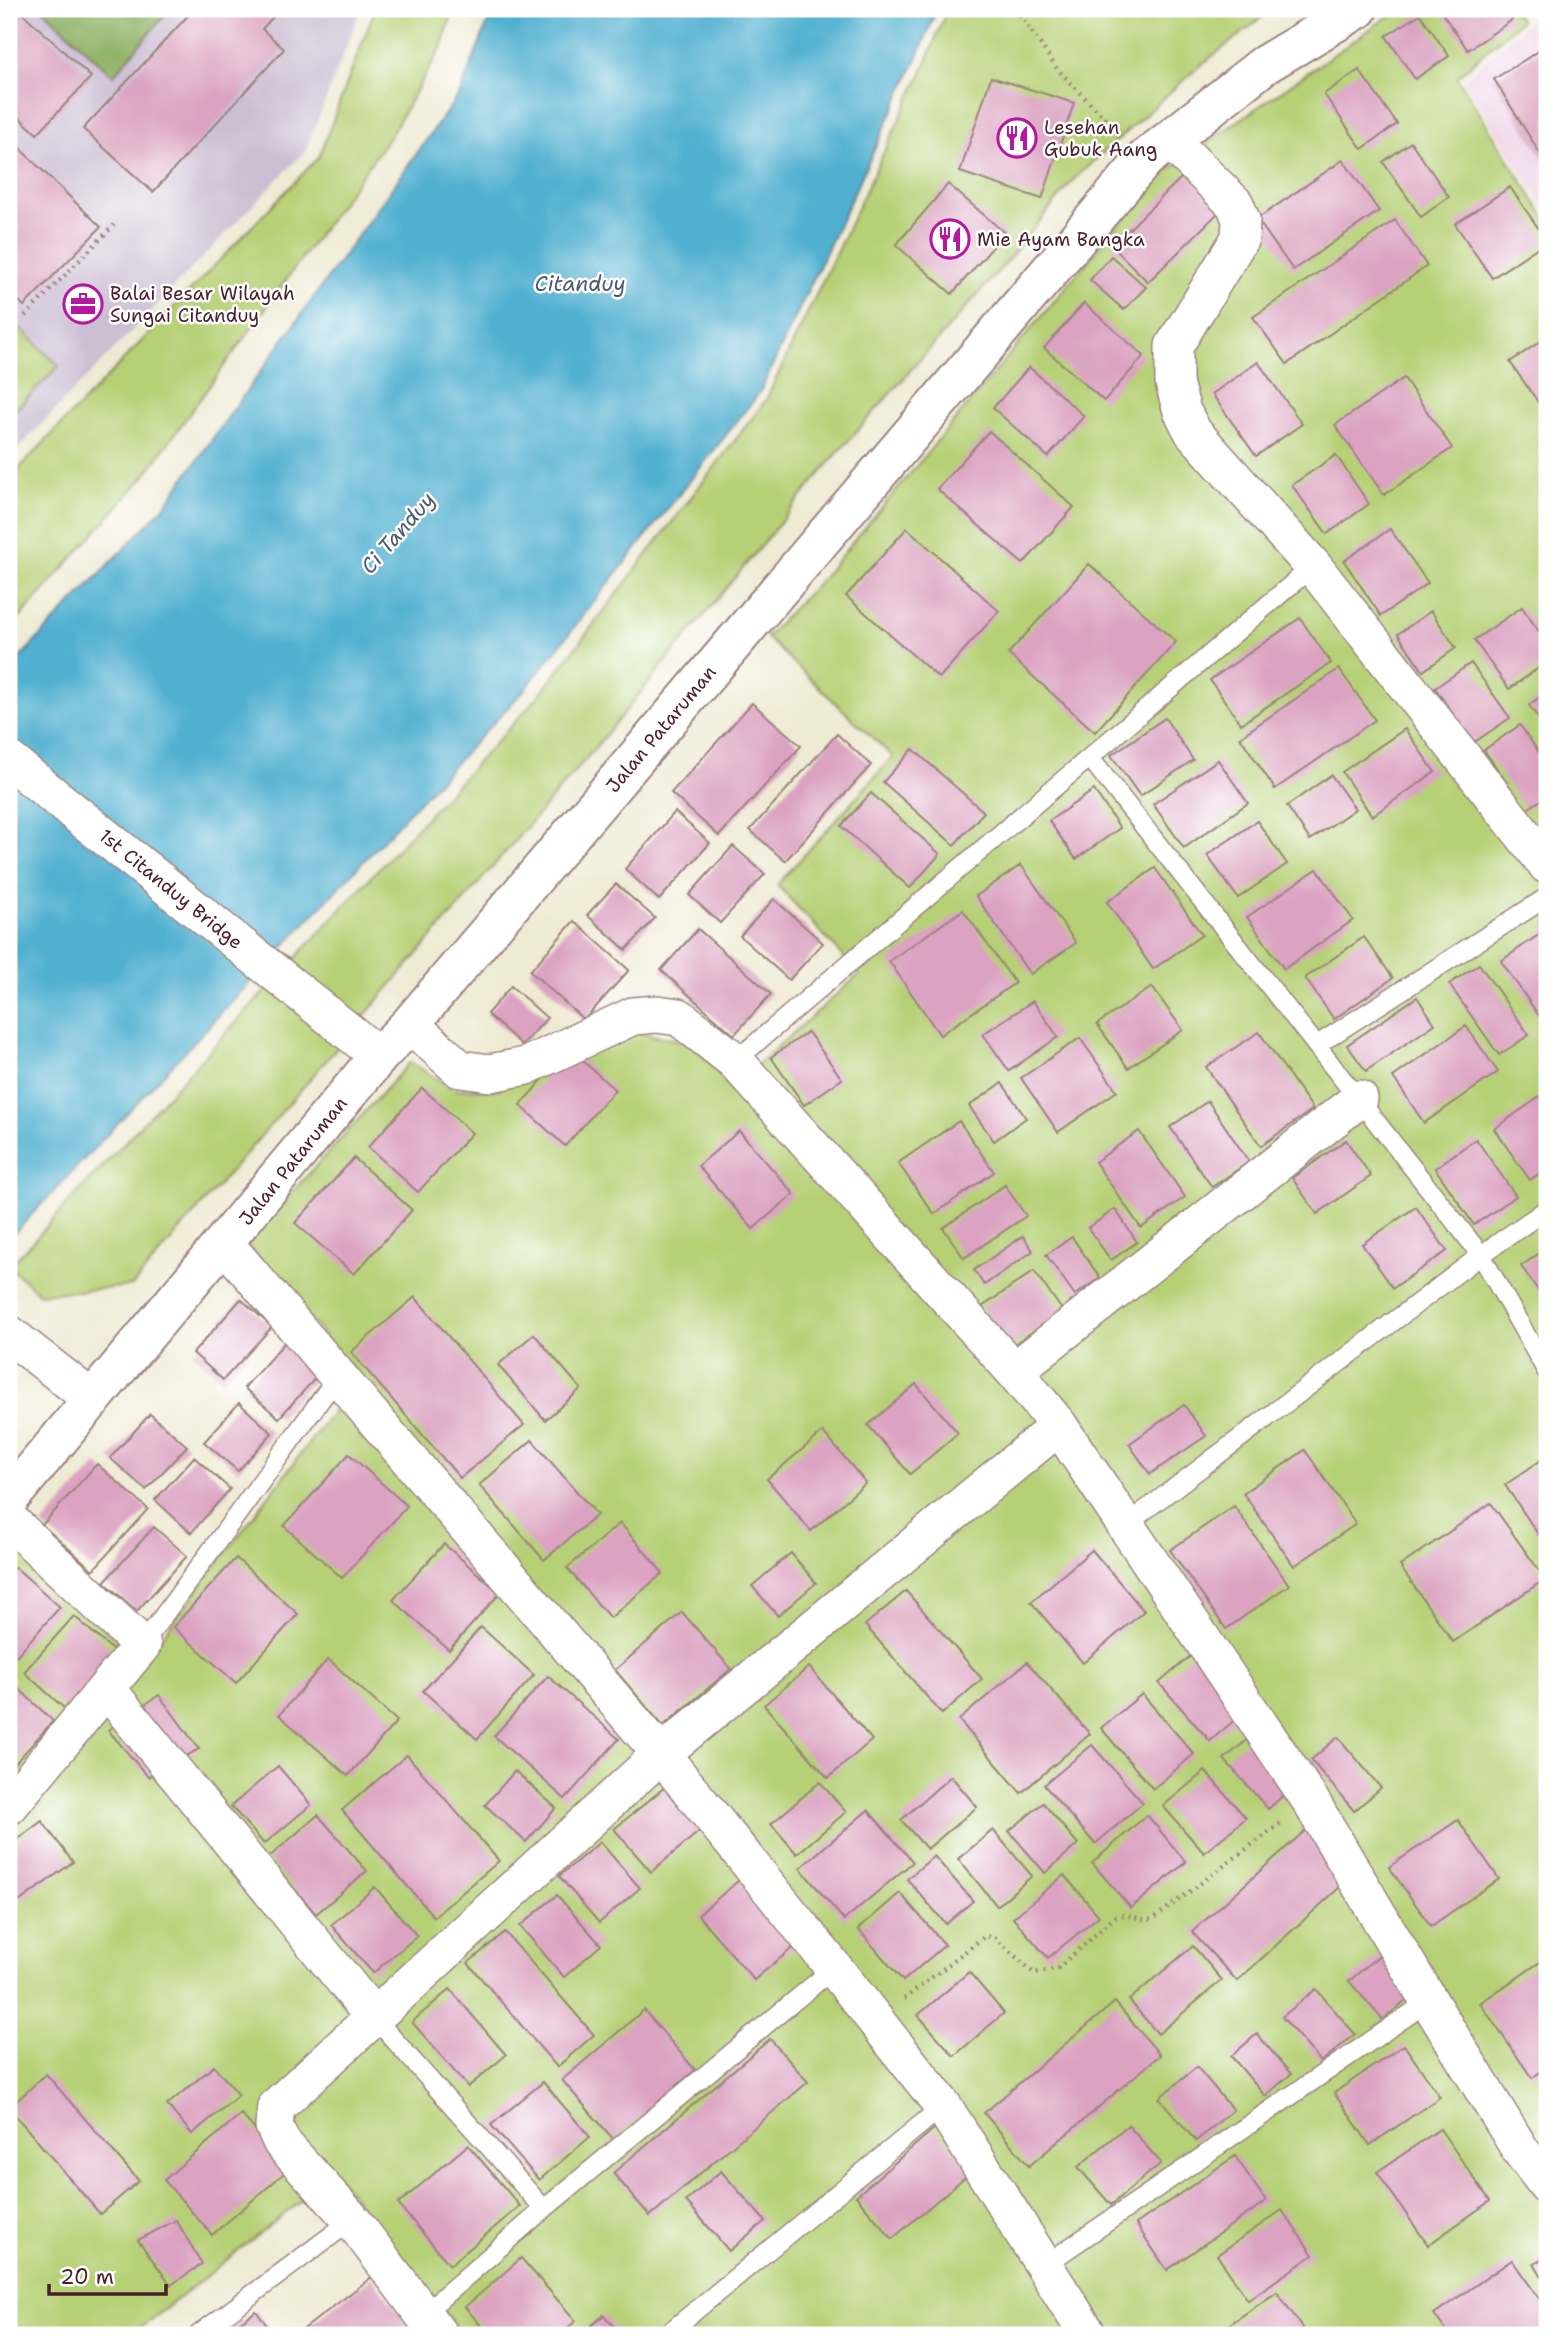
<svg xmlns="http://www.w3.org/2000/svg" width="1556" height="2344" font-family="'Shantell Sans',sans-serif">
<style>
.built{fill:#eed0e7}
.industrial{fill:#ccbed3}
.green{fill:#b6d075;stroke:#807850;stroke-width:2}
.forest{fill:#90b266;stroke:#6d6848;stroke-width:2}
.water{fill:#51b0d0;stroke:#4e687e;stroke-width:2}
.building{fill:#dba3c1}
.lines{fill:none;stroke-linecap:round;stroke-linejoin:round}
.service-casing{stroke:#9c847f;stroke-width:21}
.minor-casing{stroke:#9c847f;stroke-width:40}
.tertiary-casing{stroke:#9c847f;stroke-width:42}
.path{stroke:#9c847f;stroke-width:4.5;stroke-dasharray:2 5;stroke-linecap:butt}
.service{stroke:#fff;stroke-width:18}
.minor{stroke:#fff;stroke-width:37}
.tertiary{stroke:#fff;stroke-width:38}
.labels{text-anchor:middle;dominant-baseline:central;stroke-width:5;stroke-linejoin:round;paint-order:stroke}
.poi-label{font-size:19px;fill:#4a1f2b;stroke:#fff;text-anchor:start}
.street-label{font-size:19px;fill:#4a1f2b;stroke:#fff}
.water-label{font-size:21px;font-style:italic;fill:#4d596d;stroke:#fff}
</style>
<rect width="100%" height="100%" fill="#fff"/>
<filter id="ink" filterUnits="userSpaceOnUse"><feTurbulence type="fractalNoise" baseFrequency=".0143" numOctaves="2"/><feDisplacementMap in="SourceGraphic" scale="14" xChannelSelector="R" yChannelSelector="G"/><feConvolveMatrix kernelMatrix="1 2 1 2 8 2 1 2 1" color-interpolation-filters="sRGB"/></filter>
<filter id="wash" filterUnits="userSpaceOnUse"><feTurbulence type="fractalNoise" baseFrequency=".00686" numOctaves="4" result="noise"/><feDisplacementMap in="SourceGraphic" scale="28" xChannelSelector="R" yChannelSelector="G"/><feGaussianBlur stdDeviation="1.57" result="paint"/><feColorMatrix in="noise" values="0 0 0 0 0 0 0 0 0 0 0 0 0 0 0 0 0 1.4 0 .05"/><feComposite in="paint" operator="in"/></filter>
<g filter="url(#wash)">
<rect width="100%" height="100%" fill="#efead3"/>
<path class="built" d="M1527 9H1547V212L1464 80 1534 17Z"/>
<path class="industrial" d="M9 9H361L306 150 9 458Z"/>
<g class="green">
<path d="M375 9H454L441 48 390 136 143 478 9 630V479L319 157Z"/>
<path d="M947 9H1273L1197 68 1074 179 1002 267 834 457 595 748 132 1286 40 1294 9 1267 537 698 766 400 925 66Z"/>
<path d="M1399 9H1511L1521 20 1457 77 1547 221V2335H463L335 2174 132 2335H9V1541L142 1663 359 1377 246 1243 410 1062 455 1090 498 1089 635 1032 692 1043 731 1088 860 974 777 885 893 757 766 637 822 579 1158 177Z"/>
<path d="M9 317 59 366 9 416Z"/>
</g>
<path class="forest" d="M43 9H170L113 76Z"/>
<path class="water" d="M493 9H937L916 61 760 392 526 688 9 1239V669L163 508 460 93Z"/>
<g id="blocks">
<g class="building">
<path d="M9 9H18L91 77 37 134 9 108Z"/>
<path d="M194 9H280L262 29 284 49 153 192 83 129Z"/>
<path d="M1439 9H1504L1512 20 1468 50Z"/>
<path d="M1420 14 1449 56 1415 79 1386 36Z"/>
<path d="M1547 46V165L1494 79Z"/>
<path d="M1359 70 1397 124 1362 149 1324 94Z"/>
<path d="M991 77 1074 103 1042 199 960 172Z"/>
<path d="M9 138 101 227 24 306 9 291Z"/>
<path d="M1411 142 1449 197 1421 217 1383 162Z"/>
<path d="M1343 160 1379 211 1293 270 1257 219Z"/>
<path d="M1187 172 1223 208 1148 282 1112 246Z"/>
<path d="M948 184 1005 233 952 294 896 245Z"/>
<path d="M1510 187 1547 241 1492 278 1455 224Z"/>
<path d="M1395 220 1427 266 1287 364 1253 317Z"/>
<path d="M1111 256 1146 287 1124 310 1090 280Z"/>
<path d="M1084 303 1144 356 1104 401 1044 348Z"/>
<path d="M1547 337V406L1543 409 1510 362Z"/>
<path d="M1258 362 1302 424 1256 456 1212 394Z"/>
<path d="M1029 367 1084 416 1048 457 993 408Z"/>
<path d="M1404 378 1452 448 1384 495 1335 425Z"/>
<path d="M989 431 1074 507 1023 564 937 489Z"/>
<path d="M1336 455 1369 504 1327 534 1292 485Z"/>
<path d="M907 528 999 611 939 678 846 596Z"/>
<path d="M1390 529 1428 583 1381 616 1344 561Z"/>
<path d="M1089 564 1176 642 1095 732 1008 654Z"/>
<path d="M1522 607 1547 643V662L1509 689 1474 640Z"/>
<path d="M1431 611 1456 648 1423 671 1398 634Z"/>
<path d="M1300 618 1331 663 1241 724 1210 680Z"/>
<path d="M1471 663 1510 718 1473 743 1435 688Z"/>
<path d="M1339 669 1375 720 1275 789 1240 737Z"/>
<path d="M1547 692V731L1529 705Z"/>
<path d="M752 703 801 746 719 836 671 793Z"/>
<path d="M1165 718 1193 760 1140 796 1111 755Z"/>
<path d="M1520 725 1547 764V796L1526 810 1484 750Z"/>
<path d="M1405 729 1435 772 1372 816 1342 772Z"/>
<path d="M837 734 871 765 785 861 750 830Z"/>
<path d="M913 749 984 812 954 845 883 782Z"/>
<path d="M1218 760 1248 803 1184 848 1153 804Z"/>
<path d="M1331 775 1355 809 1310 840 1287 806Z"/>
<path d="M1094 790 1120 828 1076 859 1049 821Z"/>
<path d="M871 793 940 854 910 888 841 826Z"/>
<path d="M675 812 710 843 659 900 625 869Z"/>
<path d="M1257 821 1287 864 1238 898 1207 855Z"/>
<path d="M733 846 765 874 720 923 689 895Z"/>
<path d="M1021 865 1076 943 1030 974 976 896Z"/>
<path d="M1155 868 1202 935 1153 969 1107 902Z"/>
<path d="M1317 869 1353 920 1284 969 1247 917Z"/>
<path d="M616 884 655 918 626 950 587 915Z"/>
<path d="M774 899 823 943 789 980 740 936Z"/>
<path d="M963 910 1015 983 940 1035 889 961Z"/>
<path d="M574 921 629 970 584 1020 530 971Z"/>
<path d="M698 929 771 994 734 1035 661 970Z"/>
<path d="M1547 929V1021L1544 1023 1501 961Z"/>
<path d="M1364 937 1393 978 1334 1019 1305 978Z"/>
<path d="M1479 964 1529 1035 1499 1055 1449 984Z"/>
<path d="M511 986 547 1018 522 1045 487 1014Z"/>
<path d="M1152 987 1183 1030 1128 1068 1097 1024Z"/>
<path d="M1417 997 1435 1024 1366 1071 1347 1045Z"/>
<path d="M1033 1001 1058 1037 1009 1071 983 1034Z"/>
<path d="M1466 1026 1498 1072 1424 1123 1393 1077Z"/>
<path d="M808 1032 842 1079 804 1105 771 1057Z"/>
<path d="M1259 1032 1313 1109 1261 1146 1206 1067Z"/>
<path d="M1080 1038 1117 1091 1058 1132 1021 1078Z"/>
<path d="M570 1049 615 1090 565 1146 520 1105Z"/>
<path d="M1002 1083 1026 1118 994 1141 969 1106Z"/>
<path d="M422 1088 472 1133 418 1192 368 1147Z"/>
<path d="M1545 1093 1547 1168 1530 1180 1494 1129Z"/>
<path d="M1208 1101 1249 1162 1212 1187 1170 1127Z"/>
<path d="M959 1121 994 1172 934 1214 898 1163Z"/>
<path d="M739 1131 794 1194 753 1229 698 1166Z"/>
<path d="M1139 1131 1185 1197 1141 1228 1095 1162Z"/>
<path d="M1476 1139 1516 1196 1474 1225 1435 1168Z"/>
<path d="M1346 1140 1371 1176 1317 1214 1292 1178Z"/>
<path d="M354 1158 412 1210 354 1274 295 1223Z"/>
<path d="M1005 1185 1026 1216 964 1258 943 1228Z"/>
<path d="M1416 1207 1447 1251 1393 1288 1362 1244Z"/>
<path d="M1115 1209 1137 1242 1111 1260 1088 1228Z"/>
<path d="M1023 1236 1033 1251 984 1285 974 1270Z"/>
<path d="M1072 1237 1100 1278 1075 1295 1046 1255Z"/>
<path d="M1547 1248V1303L1521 1266Z"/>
<path d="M1034 1271 1063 1311 1010 1347 982 1307Z"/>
<path d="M415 1297 524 1425 460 1478 351 1352Z"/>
<path d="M241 1299 272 1327 223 1380 193 1353Z"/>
<path d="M534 1334 581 1389 545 1420 498 1365Z"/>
<path d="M285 1342 320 1373 279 1418 244 1388Z"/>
<path d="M916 1384 958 1433 910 1474 868 1425Z"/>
<path d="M239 1403 272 1433 238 1471 204 1442Z"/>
<path d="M1184 1405 1206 1436 1150 1474 1129 1444Z"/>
<path d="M150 1414 187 1446 146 1490 110 1458Z"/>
<path d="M823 1432 866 1483 811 1531 767 1479Z"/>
<path d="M532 1440 597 1515 544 1560 479 1485Z"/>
<path d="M1305 1450 1356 1524 1294 1566 1243 1493Z"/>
<path d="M349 1454 407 1506 342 1578 284 1526Z"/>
<path d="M1547 1456V1528L1538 1534 1505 1485Z"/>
<path d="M194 1457 230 1489 191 1533 155 1500Z"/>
<path d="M97 1464 148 1509 93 1570 42 1525Z"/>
<path d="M1491 1503 1545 1579 1453 1642 1400 1566Z"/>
<path d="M1234 1506 1289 1585 1226 1629 1170 1550Z"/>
<path d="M620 1523 663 1573 610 1618 567 1568Z"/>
<path d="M154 1527 187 1556 137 1611 104 1582Z"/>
<path d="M444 1544 500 1593 449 1650 393 1600Z"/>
<path d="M1092 1550 1144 1611 1083 1663 1031 1602Z"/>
<path d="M791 1553 816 1583 778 1616 752 1586Z"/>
<path d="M236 1558 298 1614 236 1683 173 1627Z"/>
<path d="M15 1567 60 1607 9 1664V1574Z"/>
<path d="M906 1591 982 1679 942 1714 865 1625Z"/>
<path d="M682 1612 731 1669 663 1726 615 1670Z"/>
<path d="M74 1616 116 1653 65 1709 24 1672Z"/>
<path d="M481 1627 534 1675 477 1739 423 1691Z"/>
<path d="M1194 1653 1244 1712 1210 1741 1159 1683Z"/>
<path d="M328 1659 397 1721 348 1776 279 1715Z"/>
<path d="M1027 1662 1090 1734 1021 1793 959 1720Z"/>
<path d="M809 1667 872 1740 828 1778 764 1705Z"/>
<path d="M548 1676 619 1739 565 1799 494 1736Z"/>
<path d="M16 1686 53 1721 9 1770V1694Z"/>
<path d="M1142 1694 1194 1754 1153 1789 1101 1728Z"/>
<path d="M159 1695 199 1749 148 1777 108 1730Z"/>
<path d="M1252 1736 1294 1786 1268 1809 1224 1759Z"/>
<path d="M1338 1737 1381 1788 1354 1811 1311 1760Z"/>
<path d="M1092 1745 1143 1803 1095 1844 1044 1785Z"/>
<path d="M407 1755 499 1861 434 1917 342 1810Z"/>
<path d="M278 1766 311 1805 264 1844 231 1806Z"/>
<path d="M515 1771 556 1808 526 1842 485 1805Z"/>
<path d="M1205 1771 1246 1818 1204 1853 1163 1806Z"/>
<path d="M951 1776 977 1807 927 1849 901 1820Z"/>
<path d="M820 1782 846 1812 797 1854 771 1824Z"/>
<path d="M665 1787 702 1829 651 1872 614 1829Z"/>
<path d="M1043 1803 1078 1844 1045 1873 1009 1831Z"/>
<path d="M868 1810 913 1862 844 1920 800 1868Z"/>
<path d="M318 1815 367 1871 316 1914 268 1858Z"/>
<path d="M1147 1815 1186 1862 1131 1908 1092 1863Z"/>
<path d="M1458 1820 1499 1879 1431 1926 1389 1867Z"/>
<path d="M42 1821 73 1862 9 1909V1846Z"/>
<path d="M1307 1829 1351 1877 1237 1981 1192 1932Z"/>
<path d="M993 1830 1032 1876 997 1906 958 1859Z"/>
<path d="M600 1842 640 1888 599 1923 559 1876Z"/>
<path d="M934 1856 973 1901 946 1924 907 1879Z"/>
<path d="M1064 1875 1099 1916 1048 1958 1013 1918Z"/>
<path d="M744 1876 801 1941 754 1980 698 1915Z"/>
<path d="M375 1887 417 1936 373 1973 331 1925Z"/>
<path d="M900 1893 945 1945 903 1981 858 1929Z"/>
<path d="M557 1895 601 1945 564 1977 520 1926Z"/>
<path d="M505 1932 594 2035 557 2067 468 1963Z"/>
<path d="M1193 1946 1222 1980 1158 2034 1129 2000Z"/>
<path d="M1383 1952 1416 1991 1383 2020 1349 1981Z"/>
<path d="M1546 1958 1547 2067 1532 2078 1480 2003Z"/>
<path d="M969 1972 1004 2013 954 2056 918 2015Z"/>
<path d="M450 1989 506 2055 468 2087 412 2022Z"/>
<path d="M1316 1989 1355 2034 1321 2062 1282 2017Z"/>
<path d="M1115 2002 1160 2055 1029 2166 984 2113Z"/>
<path d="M644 2010 695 2070 614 2140 562 2080Z"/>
<path d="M1257 2034 1291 2074 1265 2096 1231 2056Z"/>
<path d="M770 2039 808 2082 650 2216 613 2173Z"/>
<path d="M1404 2045 1440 2097 1370 2145 1334 2093Z"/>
<path d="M214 2066 239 2095 192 2134 167 2105Z"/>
<path d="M1197 2067 1233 2110 1196 2141 1159 2098Z"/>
<path d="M46 2074 139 2181 100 2214 9 2108Z"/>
<path d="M543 2082 590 2137 539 2180 491 2125Z"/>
<path d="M241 2114 289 2169 212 2235 164 2180Z"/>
<path d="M1128 2125 1161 2163 1111 2205 1078 2167Z"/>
<path d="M935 2128 972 2171 892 2239 856 2196Z"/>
<path d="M1440 2129 1490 2201 1428 2245 1377 2172Z"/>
<path d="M468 2145 520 2206 450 2265 398 2204Z"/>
<path d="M1235 2156 1266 2201 1167 2270 1136 2224Z"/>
<path d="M721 2171 765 2221 729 2251 686 2201Z"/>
<path d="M1282 2210 1313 2255 1248 2300 1217 2255Z"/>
<path d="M176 2220 202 2264 171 2285 138 2240Z"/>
<path d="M1547 2256V2285L1534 2263Z"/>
<path d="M521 2258 576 2321 559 2335H489L465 2307Z"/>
<path d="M1512 2260 1547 2310V2332L1543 2335H1449L1434 2314Z"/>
<path d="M372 2277 413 2331 407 2335H296Z"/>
<path d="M1277 2292 1308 2335H1214Z"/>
<path d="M256 2311 274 2335H223Z"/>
<path d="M604 2315 621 2335H580Z"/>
</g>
</g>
</g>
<g filter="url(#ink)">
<use href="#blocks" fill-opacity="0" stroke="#9c847f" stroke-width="2"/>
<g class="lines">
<g class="service-casing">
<g id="service">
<path d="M1090 758 1481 1255 1547 1372"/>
<path d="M1317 1045 1547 897"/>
<path d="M735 1061 1313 566"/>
<path d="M1127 1524 1481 1255 1547 1209"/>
<path d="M142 1645 338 1376"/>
<path d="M373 2016 544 2209"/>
<path d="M1046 2264 1429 2001"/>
<path d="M423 2314 544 2209 834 1968"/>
<path d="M198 2335 352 2220"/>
<path d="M666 2335 943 2106"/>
</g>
</g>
<g class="minor-casing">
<g id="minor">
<path d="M1170 140 1235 204 1241 220 1240 238 1174 346V383L1182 411 1193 432 1313 566 1547 865"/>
<path d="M9 760 379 1056"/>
<path d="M410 1024 460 1069 490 1073 526 1066 633 1016 657 1014 679 1017 735 1061 1014 1371 1059 1426 1310 1800 1429 2001 1521 2151 1547 2185"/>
<path d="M225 1244 661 1754 834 1968 943 2106 1088 2335"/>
<path d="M9 1334 93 1400"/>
<path d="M1014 1371 1359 1099"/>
<path d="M9 1520 142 1645 9 1806"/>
<path d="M107 1689 373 2016"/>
<path d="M439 2335 352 2220 282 2143 274 2126 276 2107 661 1754 1059 1426"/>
</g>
</g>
<g class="tertiary-casing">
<path id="tertiary" d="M9 1499 379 1056 410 1024 1145 159 1264 65 1358 9"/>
</g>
<g class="path">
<path d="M1016 9 1058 70 1118 132"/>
<path d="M25 316 114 225"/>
<path d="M904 1999 985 1936 995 1938 1034 1973 1058 1968 1115 1917C1129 1911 1139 1922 1153 1919L1281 1823"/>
</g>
<use href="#service" class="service"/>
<use href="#minor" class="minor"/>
<use href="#tertiary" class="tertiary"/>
</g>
</g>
<defs>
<g id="restaurant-ring" transform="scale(2.0125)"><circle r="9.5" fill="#fff" stroke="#b5179e" stroke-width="1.5"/><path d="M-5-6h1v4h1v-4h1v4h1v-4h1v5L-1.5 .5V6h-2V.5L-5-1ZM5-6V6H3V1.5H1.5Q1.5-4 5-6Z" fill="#b5179e"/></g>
<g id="office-ring" transform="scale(2.0125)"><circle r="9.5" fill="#fff" stroke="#b5179e" stroke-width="1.5"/><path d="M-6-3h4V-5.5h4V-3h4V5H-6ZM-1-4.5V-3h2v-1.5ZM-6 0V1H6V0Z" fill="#b5179e"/></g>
</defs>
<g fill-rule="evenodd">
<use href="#restaurant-ring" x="1017" y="138"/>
<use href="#restaurant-ring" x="950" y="239"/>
<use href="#office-ring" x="83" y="304"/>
</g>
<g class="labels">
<g class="poi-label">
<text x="1044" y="127">Lesehan<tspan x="1044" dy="22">Gubuk Aang</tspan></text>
<text x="977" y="239">Mie Ayam Bangka</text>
<text x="110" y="293">Balai Besar Wilayah<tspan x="110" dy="22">Sungai Citanduy</tspan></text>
</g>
<g class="street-label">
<text transform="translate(661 729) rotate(-50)">Jalan Pataruman</text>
<text transform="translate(171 889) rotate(39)">1st Citanduy Bridge</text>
<text transform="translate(293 1161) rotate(-51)">Jalan Pataruman</text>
</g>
<g class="water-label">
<text x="580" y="284">Citanduy</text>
<text transform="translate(398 533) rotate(-49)">Ci Tanduy</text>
</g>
</g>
<rect width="1556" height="2344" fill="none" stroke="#fff" stroke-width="35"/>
<path d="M49 2284v10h117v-10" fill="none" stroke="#4a1f2b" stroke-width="3.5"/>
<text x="60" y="2284" font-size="21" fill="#4a1f2b" stroke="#ffffff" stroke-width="5" paint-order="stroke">20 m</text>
</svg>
